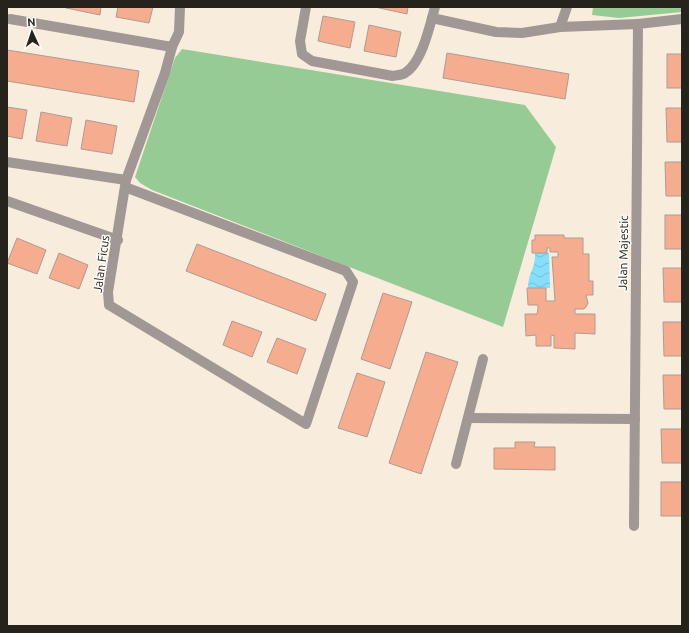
<svg xmlns="http://www.w3.org/2000/svg" width="689" height="633" font-family="Ubuntu,sans-serif">
<style>
.grass{fill:#97cb96}
.water{fill:url(#water-waves)}
.building{fill:#f5ac8f;stroke:#af9b94}
.lines{fill:none;stroke-linecap:round;stroke-linejoin:round}
.minor{stroke:#a19795;stroke-width:10}
.labels{text-anchor:middle;dominant-baseline:central;stroke-width:3;stroke-linejoin:round;paint-order:stroke}
.street-label{font-size:12px;fill:#26221c;stroke:#fefcf8}
</style>
<defs>
<pattern id="water-waves" width="16" height="10" patternUnits="userSpaceOnUse"><rect width="16" height="10" fill="#85dffc"/><path d="M0 5q4-4 8 0t8 0" fill="none" stroke="#73bfd7"/></pattern>
</defs>
<rect width="100%" height="100%" fill="#f8eddc"/>
<g class="grass">
<path d="M593 7H682V12L619 18 592 15Z"/>
<path d="M182 49 525 105 556 147 503 327 152 190 140 183 135 177 175 58Z"/>
</g>
<path class="water" d="M535 253H549L550 288H528C528 272 536 268 535 253Z"/>
<g class="building">
<path d="M66 7H101L100 15 66 8Z"/>
<path d="M118 7H153L149 23 116 17Z"/>
<path d="M375 7H408L407 14Z"/>
<path d="M323 16 355 22 350 48 318 41Z"/>
<path d="M369 25 401 32 396 57 364 51Z"/>
<path d="M7 50 139 71 134 102 7 81Z"/>
<path d="M447 53 569 74 565 99 443 78Z"/>
<rect x="667" y="54" width="15" height="34"/>
<path d="M7 107 27 110 22 139 7 136Z"/>
<path d="M666 108H682V142H667Z"/>
<path d="M41 112 72 118 67 146 36 141Z"/>
<path d="M86 120 117 126 112 154 81 149Z"/>
<path d="M665 162H682V196H666Z"/>
<rect x="665" y="215" width="17" height="34"/>
<path d="M535 235H564V238H583V254H589V281H593V295H586L588 303 586 307 584 309H575V314H595V334L575 333V349L554 348V335L551 336V346H536V335L526 336 525 314H537L538 309V305H528L527 288H546V301H555L552 257H558V252H550V248H547V253H532V240H535Z"/>
<path d="M17 238 46 250 37 274 7 263Z"/>
<path d="M197 244 326 294 316 321 186 271Z"/>
<path d="M59 253 88 265 79 289 49 278Z"/>
<path d="M663 268H682V302H664Z"/>
<path d="M383 293 412 302 390 369 361 359Z"/>
<path d="M232 321 262 332 252 357 223 345Z"/>
<path d="M663 322H682V356H664Z"/>
<path d="M277 338 306 349 297 374 267 362Z"/>
<path d="M426 352 458 362 421 474 389 463Z"/>
<path d="M357 373 385 382 367 437 338 428Z"/>
<path d="M663 375H682V409H664Z"/>
<path d="M661 429H682V463H662Z"/>
<path d="M515 442H535L534 447H555V470L494 469V448H515Z"/>
<rect x="661" y="482" width="21" height="34"/>
</g>
<g class="lines">
<g class="minor">
<path d="M306 7 300 41 302 54 312 61 393 76C397 75 402 75 405 73 422 63 430 25 435 7"/>
<path d="M432 18 496 32 522 33 560 27 638 24"/>
<path d="M10 19 172 47"/>
<path d="M560 27 567 7"/>
<path d="M7 162 126 180"/>
<path d="M125 187 346 271 353 282 306 424 109 305 108 292 126 180 165 73 172 47 179 32 180 7"/>
<path d="M7 201 118 240"/>
<path d="M468 418 635 419"/>
<path d="M456 464 483 359"/>
<path d="M634 526 638 24 682 19"/>
</g>
</g>
<g class="labels">
<g class="street-label">
<text transform="translate(623 253) rotate(-89)">Jalan Majestic</text>
<text transform="translate(101 264) rotate(-82)">Jalan Ficus</text>
</g>
</g>
<rect width="689" height="633" fill="none" stroke="#26221c" stroke-width="16"/>
<g transform="translate(32 32) rotate(357)" stroke="#fefcf8" stroke-width="3" paint-order="stroke">
<path d="M0-3L7 15L0 10L-7 15Z" fill="#26221c"/>
<text y="-6" font-size="11" font-weight="bold" text-anchor="middle" fill="#26221c">N</text>
</g>
</svg>
